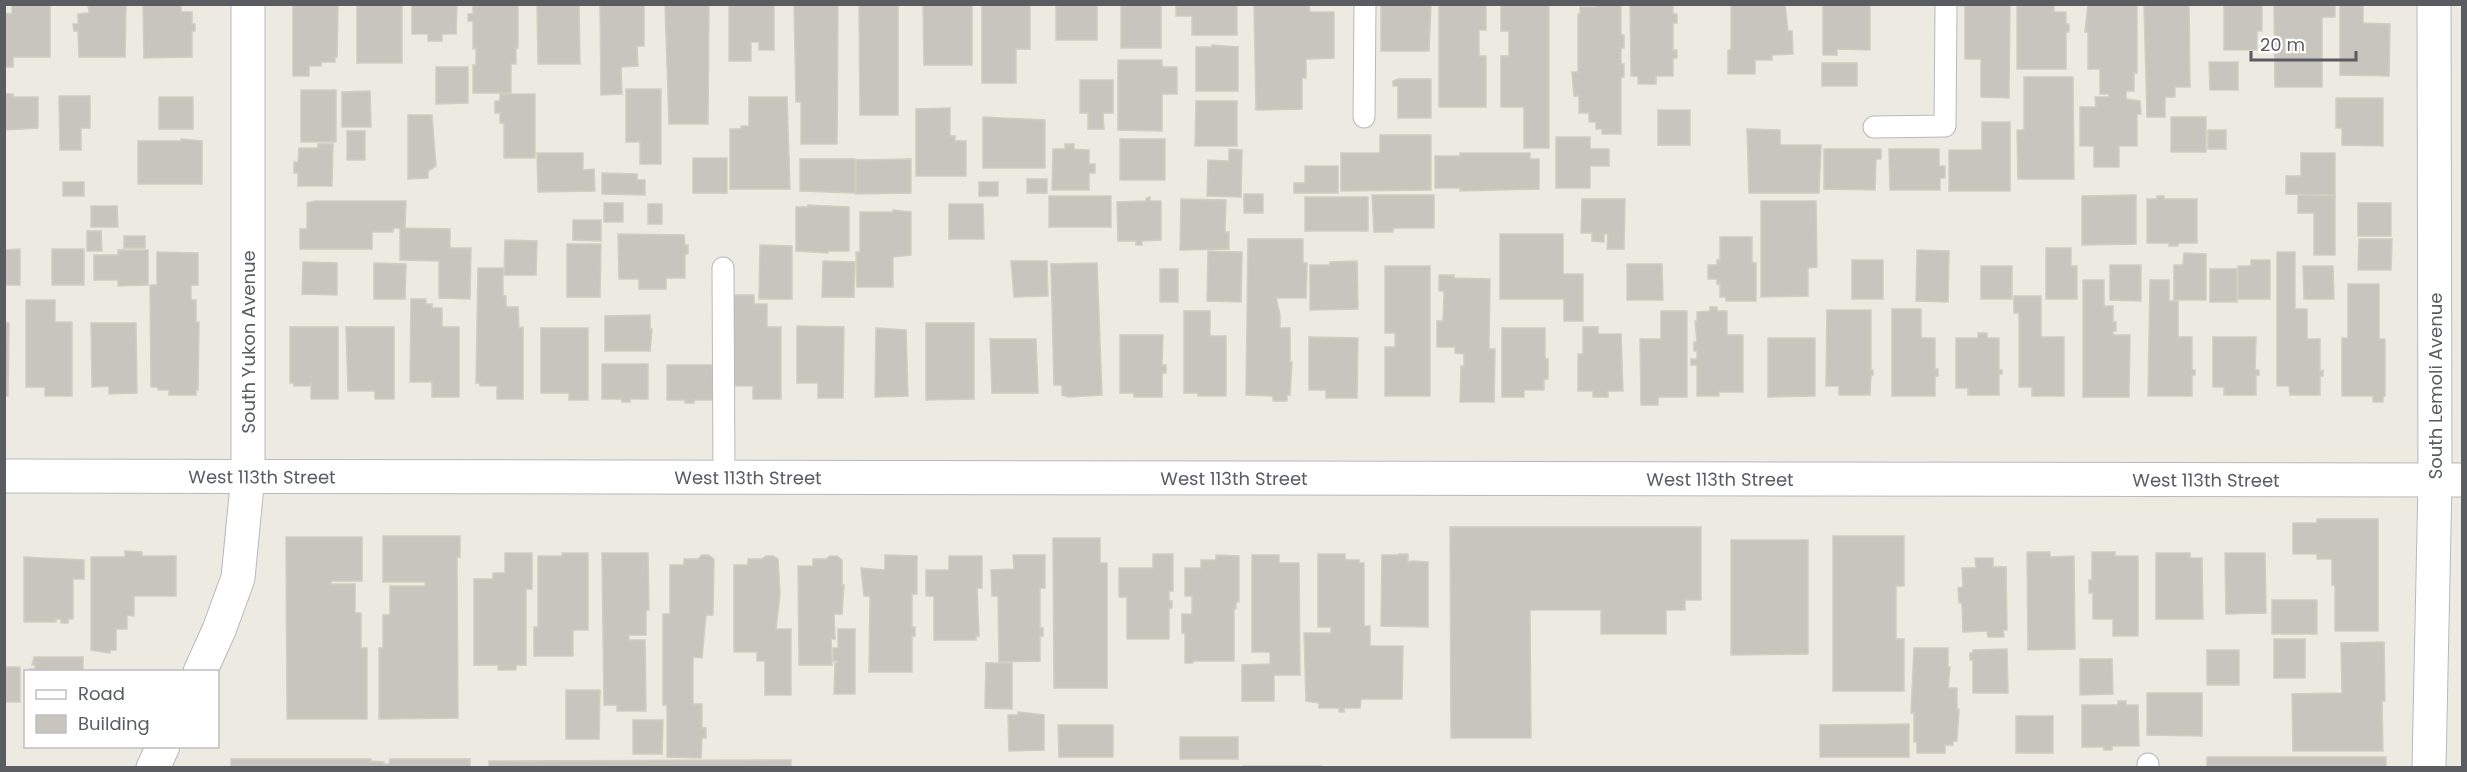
<svg xmlns="http://www.w3.org/2000/svg" width="2467" height="772" font-family="Poppins,sans-serif">
<style>
.building{fill:#c7c5be;stroke:#d1cdbf;stroke-width:1.5}
.lines{fill:none;stroke-linecap:round;stroke-linejoin:round}
.service-casing{stroke:#b6b9be;stroke-width:23}
.minor-casing{stroke:#b6b9be;stroke-width:35}
.service{stroke:#fff;stroke-width:21}
.minor{stroke:#fff;stroke-width:33}
.labels{text-anchor:middle;dominant-baseline:central;stroke-width:5;stroke-linejoin:round;paint-order:stroke}
.street-label{font-size:18px;fill:#595d62;stroke:#fff}
</style>
<rect width="100%" height="100%" fill="#edebe1"/>
<g class="building">
<path d="M50 4V57H13V67H4V13L12 14V5Z"/>
<path d="M96 4H126L125 57H79L78 31H74L73 24H78V14L89 13 88 5Z"/>
<path d="M143 4 181 5V12H192V24H195V31H192V57L144 58Z"/>
<path d="M293 4H338L337 57H335V62H321V66H309V76H293Z"/>
<rect x="357" y="4" width="45" height="59"/>
<path d="M412 4 457 5 456 34H442V41H428V34H412Z"/>
<path d="M473 4H518V48H516V64H511V93H473V65H476V48L473 49V21H468V14H473Z"/>
<path d="M537 4H579L580 64H538Z"/>
<path d="M600 4H644V46H637L638 66 621 67 622 94 601 95Z"/>
<path d="M665 4H709L708 124H669Z"/>
<path d="M729 4H774V50H759V42H751V61H729Z"/>
<path d="M794 4H838L837 144H801V102H796Z"/>
<path d="M859 4H898V115H860Z"/>
<path d="M923 4H972V65H924Z"/>
<path d="M982 4H1030V49H1016V83H982Z"/>
<rect x="1056" y="4" width="41" height="36"/>
<rect x="1121" y="4" width="40" height="44"/>
<path d="M1176 4H1237V35H1192V16H1176Z"/>
<path d="M1254 4 1309 5 1310 12H1334V58L1306 59V78H1302V109L1256 110Z"/>
<path d="M1381 4 1431 5 1429 51H1381Z"/>
<path d="M1439 4H1486V30H1479V56H1486V107H1439Z"/>
<path d="M1501 4H1549V148H1524V107H1501V56H1509V31H1501Z"/>
<path d="M1596 4H1621V35H1624V48H1621V64H1624V77H1621V134H1602V129H1596V122H1589V113H1579V96H1574L1572 72H1578V14H1580V7H1596Z"/>
<path d="M1630 4H1673V14H1677V23H1673V50H1677V58H1673V76H1656V84H1638V76H1631Z"/>
<path d="M1731 4H1785L1788 31H1792L1793 54 1772 55V60H1755V74H1728V50H1731Z"/>
<path d="M1823 4H1870V50L1837 49V55H1823Z"/>
<path d="M1936 4H2010L2009 98 1981 97V59H1965V6Z"/>
<path d="M2017 4H2054V12H2066V24H2069V32H2066V69H2017Z"/>
<path d="M2088 4H2137V73H2134V91H2126V99L2140 101 2141 114H2137V146H2119V167H2094V146H2080V107H2096L2095 97H2109V94H2100V69H2088V32H2085Z"/>
<path d="M2144 4H2189L2190 87H2175V97H2165V117H2147Z"/>
<path d="M2224 4H2262V31H2257V50H2224Z"/>
<path d="M2274 4H2335V17H2322V87H2275Z"/>
<path d="M2340 4H2363V23L2390 24 2389 76 2340 75Z"/>
<path d="M1212 45 1238 47V91H1196V47H1212Z"/>
<path d="M1118 60H1162V67H1177V94H1162V131L1118 130Z"/>
<path d="M2209 62H2238V90H2210Z"/>
<rect x="1822" y="63" width="35" height="23"/>
<path d="M436 67H468V103L436 104Z"/>
<path d="M2024 77H2073L2074 179H2018L2017 130H2024Z"/>
<path d="M1398 79H1431V118H1398V86H1393V81Z"/>
<path d="M1080 80H1113V113H1103L1104 129H1088V113H1080Z"/>
<path d="M626 89H661V164H640V142H626Z"/>
<rect x="301" y="90" width="35" height="52"/>
<path d="M370 91 371 127H342V92Z"/>
<path d="M4 94H13V97H38V128L4 130Z"/>
<path d="M500 94H535V158H504V123H500V113H495V101H500Z"/>
<path d="M59 96H90V128H81V150H60Z"/>
<rect x="159" y="97" width="34" height="32"/>
<path d="M749 97H787L790 189H730V129H741V126H749Z"/>
<path d="M2336 98H2383V146L2342 145V128H2336Z"/>
<path d="M1196 101H1237V146H1195Z"/>
<path d="M950 108V136H955V141H966V176H916V109Z"/>
<rect x="1658" y="110" width="32" height="35"/>
<path d="M408 115H432L436 166 428 171V178L408 179Z"/>
<path d="M983 117 1045 120V168H983Z"/>
<rect x="2171" y="117" width="35" height="35"/>
<path d="M1982 122H2010V191H1949V150H1982Z"/>
<path d="M1747 129 1780 130V145H1821L1819 193H1749Z"/>
<rect x="2208" y="130" width="18" height="19"/>
<rect x="347" y="131" width="18" height="29"/>
<path d="M1380 135H1431V190L1341 191V153H1380Z"/>
<path d="M1556 137H1590V149H1609V166H1590V188H1556Z"/>
<path d="M181 139 202 141V184H138V141H181Z"/>
<rect x="1120" y="139" width="45" height="41"/>
<path d="M318 144H333L332 186H298V173H294V162H298L299 148H318Z"/>
<path d="M1065 144H1074V149L1089 150V164H1095V173H1089V190H1052L1053 149H1065Z"/>
<path d="M1229 149 1242 150 1241 197 1207 196 1208 160 1229 161Z"/>
<path d="M1824 149H1881V159H1876L1875 190 1824 189Z"/>
<path d="M1889 149H1939V166H1945V178H1940V190H1890Z"/>
<path d="M537 153H583V170L594 169 595 191 538 192Z"/>
<path d="M1460 153H1530V159H1539V189L1460 191V188H1435V156H1460Z"/>
<path d="M2301 153H2335V195L2286 194V176H2301Z"/>
<rect x="693" y="158" width="34" height="35"/>
<path d="M800 159H855V193L800 191Z"/>
<path d="M911 159V193L856 194V160Z"/>
<path d="M1305 166H1338V193H1294V183H1305Z"/>
<path d="M602 173 637 174V180H645V195L602 194Z"/>
<rect x="1027" y="179" width="20" height="14"/>
<rect x="63" y="182" width="21" height="14"/>
<rect x="979" y="182" width="19" height="14"/>
<rect x="1244" y="194" width="19" height="19"/>
<path d="M1372 195H1434V228H1393V232H1374Z"/>
<path d="M2136 195V244L2082 245V196Z"/>
<path d="M2298 195 2335 196V255H2314V213H2298Z"/>
<rect x="1049" y="196" width="62" height="31"/>
<path d="M2157 196H2164V199H2197V243H2178V246H2169V243H2147V199H2157Z"/>
<path d="M1150 197V201H1161V240L1142 241V245H1136V241H1118L1117 202 1146 201V198Z"/>
<rect x="1305" y="197" width="63" height="34"/>
<path d="M1181 199 1226 200 1225 232H1229V249L1180 250Z"/>
<path d="M1582 199H1625L1624 249H1607L1608 234H1604V242L1592 241V233H1581Z"/>
<path d="M315 201H406L405 228 450 229V248H471L470 299 439 298V261L400 260V228H393V232H372V249H300V229H307V203Z"/>
<path d="M1761 201H1816L1817 267 1808 268V296L1761 297Z"/>
<rect x="604" y="203" width="19" height="19"/>
<rect x="2358" y="203" width="33" height="33"/>
<rect x="648" y="204" width="14" height="20"/>
<path d="M949 204H983L984 239H949Z"/>
<path d="M808 205 849 207V251H828V253L796 251V207H808Z"/>
<path d="M91 206H117L118 227H91Z"/>
<path d="M893 210 911 212V255L893 257V287H857L856 252H860V212H893Z"/>
<path d="M573 220H601V241L573 240Z"/>
<path d="M87 231H101L102 251H87Z"/>
<path d="M618 234 684 235 685 245H688V254H685V278H666V289H639V279H619Z"/>
<path d="M1500 234H1563V274H1583V321H1564V299H1500Z"/>
<rect x="124" y="236" width="21" height="12"/>
<path d="M1720 237H1752V263H1756V301H1726V297H1720V284H1717V279H1708V265H1717V260H1720Z"/>
<path d="M1248 239H1303V263H1307L1306 298H1276L1280 314V328H1290V362H1292L1290 395H1287V401H1273V396L1246 395Z"/>
<path d="M2359 239H2392L2391 270H2358Z"/>
<path d="M505 240 537 241 536 275H504Z"/>
<path d="M567 244H601L600 297H567Z"/>
<path d="M760 245 792 246V299H759Z"/>
<path d="M2046 248H2071V266H2077V299H2046Z"/>
<path d="M20 249V285H4V250Z"/>
<rect x="52" y="249" width="32" height="36"/>
<path d="M118 250H148V285L118 286V280H94V255H118Z"/>
<path d="M1917 250 1949 251 1948 302 1916 301Z"/>
<path d="M1208 251 1242 252 1241 302 1207 301Z"/>
<path d="M157 252 198 253V285H191V300H196V322H199L198 390H196V395H169V390H158V387H151L150 285H157Z"/>
<path d="M2277 252H2295V309H2307V339H2320V371L2323 370V376H2320V395H2290L2289 386H2277Z"/>
<path d="M2184 253 2206 254V300H2174V265H2183Z"/>
<rect x="1852" y="260" width="31" height="39"/>
<path d="M2251 260H2270V299H2238V266H2251Z"/>
<path d="M823 261 855 262 854 297H822Z"/>
<path d="M1011 261H1047L1048 296 1014 297Z"/>
<path d="M1357 261 1358 309 1310 310V265H1330V262Z"/>
<path d="M303 262 337 263V295L302 294Z"/>
<path d="M374 263 406 264 405 299H374Z"/>
<path d="M1097 263 1102 395 1068 397 1062 395V385H1054L1051 264Z"/>
<path d="M1627 264H1662L1663 300H1627Z"/>
<path d="M2110 265H2141V301L2110 300Z"/>
<path d="M1385 266H1430V396H1385V347H1395V333H1385Z"/>
<rect x="1981" y="266" width="31" height="33"/>
<path d="M2303 266H2333L2334 299H2304Z"/>
<path d="M478 268H503V296H506V307H518L519 328 523 327V399H497V386H480V383H476Z"/>
<rect x="1160" y="269" width="18" height="33"/>
<rect x="2210" y="269" width="27" height="33"/>
<path d="M1439 275H1454V278L1490 279 1489 349H1495L1494 402H1460L1461 366H1464V354L1455 353V347H1437V321H1443L1444 291H1439Z"/>
<path d="M2083 280H2104V306H2113V322H2116V331H2113V335H2130L2129 397H2083Z"/>
<path d="M2150 280H2169V301H2178V337H2192V370H2195V375H2192V396H2148Z"/>
<path d="M2348 284H2379V339H2385V396H2383V402H2373V396H2342V338H2348Z"/>
<path d="M732 295H754V304H767V327H781V399H753V386H736V384H732Z"/>
<path d="M2014 296H2041V337H2064V396H2032V387H2019V313H2014Z"/>
<path d="M411 299H426V304H432V308H442V327H459V397H432V382H410Z"/>
<path d="M26 300H55V322H72V396H45V387H26Z"/>
<path d="M1710 307H1717V311H1727V335H1743V392H1719V396H1697V365H1691V359H1697V351H1694V342H1697L1695 321H1697V312L1710 311Z"/>
<path d="M1892 309H1921V338H1935V369H1938V376H1935V396H1892Z"/>
<path d="M1827 310H1871V370H1873V375H1871L1870 395H1839V386H1826Z"/>
<path d="M1184 311H1210V336H1226V396H1198V393H1184Z"/>
<path d="M1661 311H1687V397H1658V405H1641L1640 339H1661Z"/>
<path d="M650 315V329H652L650 351H605V316Z"/>
<path d="M4 322 9 323 8 396H4Z"/>
<path d="M91 323H136L137 393 109 394V386L92 387Z"/>
<path d="M926 323H974V399L926 400Z"/>
<path d="M797 326 844 327 843 398H818V383H797Z"/>
<path d="M290 327H338V399H311V383L309 386H294V383H290Z"/>
<path d="M346 327H394V399H375V391H348Z"/>
<path d="M1583 327H1598V334H1621L1623 391H1608V397H1593V391H1578V354H1583Z"/>
<path d="M541 328H588V400H569V393H541Z"/>
<path d="M876 328 906 330 908 396 875 397Z"/>
<path d="M1502 328H1545V359H1548V379H1544V390H1524V397H1502Z"/>
<path d="M1978 333H1987V338H1999V370H2002V374H1999V395H1968V388H1956V338H1978Z"/>
<path d="M1120 335H1163L1162 365H1166V373H1162V397H1134V393H1120Z"/>
<path d="M1309 337 1358 338 1357 398H1326V390H1309Z"/>
<path d="M2213 337H2256L2255 370H2259V375H2256V395H2224V387H2213Z"/>
<path d="M1768 338H1815V396L1768 397Z"/>
<path d="M990 339H1036L1038 393H992Z"/>
<path d="M602 364H648V399H630V402H622V399H602Z"/>
<path d="M667 365H712L713 400H694V403H685V400H667Z"/>
<path d="M2317 519H2378V631H2335V585H2332V559H2317V554H2293V523H2317Z"/>
<path d="M1450 527H1701V600H1685V610H1666V634H1601V610H1530L1531 738H1451Z"/>
<path d="M383 536H460V557H457L458 718 379 719V648H383V615H390V586H425V582H383Z"/>
<path d="M1833 536H1904V586H1896V639H1904V691H1833Z"/>
<path d="M286 537H362V581H331V584H355V613H361V648H367V719H287Z"/>
<path d="M1053 538H1100V563H1107V688H1054Z"/>
<path d="M1731 540H1808V654L1731 655Z"/>
<path d="M125 551 142 552V556H176V596H134V616L127 615V629H116V650H110V653L91 650V557H125Z"/>
<path d="M2027 552H2050V557L2074 556 2075 649 2028 650Z"/>
<path d="M2092 552H2115V556H2138V636H2113V619H2093V593H2089V580H2092Z"/>
<path d="M505 553H532V589H526V665H516V670H498V665H474V579H493V573H505Z"/>
<path d="M562 553H588V630H573V656H534V627H538V556H562Z"/>
<path d="M602 553H648L649 610H646V635H629V640H645L646 711H617V705H604Z"/>
<path d="M2156 553H2190V558H2202L2203 619H2156Z"/>
<path d="M2225 553H2265L2266 613 2226 614Z"/>
<path d="M1153 554H1173V591H1169V601H1172V608H1169V639H1127V597H1119V568H1153Z"/>
<path d="M1318 554H1345V560H1359V563H1364V626H1370V646H1403L1402 699H1361L1360 708H1344V712H1339V708H1319V703L1306 701 1304 633H1331V627H1318Z"/>
<path d="M1399 554H1408V562L1412 561 1428 562V627L1381 626 1382 555H1399Z"/>
<path d="M702 555H708L714 559 713 615H706L702 658 693 657V704H702V728H706V738H702L701 758 667 757V705H663V614H670V565H684V559H698Z"/>
<path d="M885 555 917 556V594H912V627H915V636H912V672H869L870 596H864L861 568 885 570Z"/>
<path d="M1013 555H1045V588H1040V628H1043V636H1040V661L999 662 998 596H992L991 570 1014 569Z"/>
<path d="M1216 555 1239 556V602H1236V609H1234V661H1193V663H1185V633H1182V614H1192V596H1185V568H1201V560H1216Z"/>
<path d="M1252 555H1279V563H1299L1300 675H1274V701H1242V665L1270 664V652H1252Z"/>
<path d="M5 556V618H4Z"/>
<path d="M766 556H773L778 559 780 594 776 629H791V695H765V661H757V652H734V565H748V559H762Z"/>
<path d="M830 556H837L842 560V585H844L842 614H834L835 639H831L832 665H799L798 566H813V559H826Z"/>
<path d="M949 556H982V588H977L979 636H976V640H934V596H926V570H949Z"/>
<path d="M24 557 84 560V579H73V619H68V623H61V619H56V622H24Z"/>
<path d="M1975 558H1993V567H2006L2007 630H2003L2004 637H1988L1987 631 1963 632 1962 603H1959L1958 588 1963 587 1962 568H1976Z"/>
<rect x="2272" y="600" width="45" height="34"/>
<path d="M838 629H855V694H834L835 663H838V661H833V648H838Z"/>
<rect x="2274" y="639" width="31" height="39"/>
<path d="M2384 642 2385 701H2382L2383 751H2293L2292 694 2342 693 2341 643Z"/>
<path d="M1914 648H1948V667H1950L1948 688H1957V709H1959L1957 741H1953V745H1945V753H1917V742H1914V713H1911Z"/>
<path d="M2007 649 2008 693H1973V660H1970V653H1973V650Z"/>
<rect x="2207" y="650" width="32" height="35"/>
<path d="M34 657H83V672H30V669H35V665H32Z"/>
<path d="M2080 659H2112L2113 694 2080 695Z"/>
<path d="M986 663H1012V709L985 708Z"/>
<rect x="4" y="667" width="16" height="35"/>
<path d="M566 690H600L599 739H566Z"/>
<path d="M2147 693H2202V736L2147 735Z"/>
<path d="M2118 701H2126V705H2138L2139 746H2112V750H2104V747H2082V705H2118Z"/>
<path d="M1018 712 1044 715V750L1009 751 1008 715H1018Z"/>
<rect x="2016" y="716" width="37" height="37"/>
<path d="M633 720H663L662 754H633Z"/>
<path d="M1909 724V757H1820V725Z"/>
<path d="M1058 725H1113V757H1059Z"/>
<rect x="1180" y="737" width="58" height="22"/>
<rect x="2207" y="757" width="179" height="11"/>
<path d="M231 759H371V761L384 762V764H389L390 759H470V768H231Z"/>
<path d="M791 760V768H489V761Z"/>
<rect x="1243" y="766" width="78" height="2"/>
</g>
<g class="lines">
<g class="service-casing">
<g id="service">
<path d="M1364 117 1365 4"/>
<path d="M1874 127 1945 126 1946 6"/>
<path d="M723 268 724 476"/>
<path d="M2148 764V768"/>
</g>
</g>
<g class="minor-casing">
<g id="minor">
<path id="s1" d="M4 476 2462 480"/>
<path d="M200 672 219 630 238 578 248 475V4"/>
<path d="M153 768 163 746"/>
<path d="M2429 768 2435 481 2434 4"/>
</g>
</g>
<use href="#service" class="service"/>
<use href="#minor" class="minor"/>
</g>
<g class="labels">
<g class="street-label">
<text transform="translate(248 342) rotate(-90)">South Yukon Avenue</text>
<text transform="translate(2435 386) rotate(-90)">South Lemoli Avenue</text>
<text stroke="none"><textPath href="#s1" startOffset="258">West 113th Street</textPath></text>
<text stroke="none"><textPath href="#s1" startOffset="744">West 113th Street</textPath></text>
<text stroke="none"><textPath href="#s1" startOffset="1230">West 113th Street</textPath></text>
<text stroke="none"><textPath href="#s1" startOffset="1716">West 113th Street</textPath></text>
<text stroke="none"><textPath href="#s1" startOffset="2202">West 113th Street</textPath></text>
</g>
</g>
<rect width="2467" height="772" fill="none" stroke="#595d62" stroke-width="12"/>
<rect x="24" y="670" width="195" height="78" fill="#ffffff" stroke="#bdbec0" stroke-width="1.5"/>
<rect x="36" y="690" width="30" height="9" fill="#ffffff" stroke="#bdbec0" stroke-width="1.5"/>
<text x="78" y="700" font-size="18" fill="#595d62">Road</text>
<rect x="36" y="715" width="30" height="18" fill="#c7c5be" stroke="#bdbec0" stroke-width="1.5"/>
<text x="78" y="730" font-size="18" fill="#595d62">Building</text>
<path d="M2251 51v9h105v-9" fill="none" stroke="#595d62" stroke-width="3"/>
<text x="2260" y="51" font-size="18" fill="#595d62" stroke="#ffffff" stroke-width="4.5" paint-order="stroke">20 m</text>
</svg>
